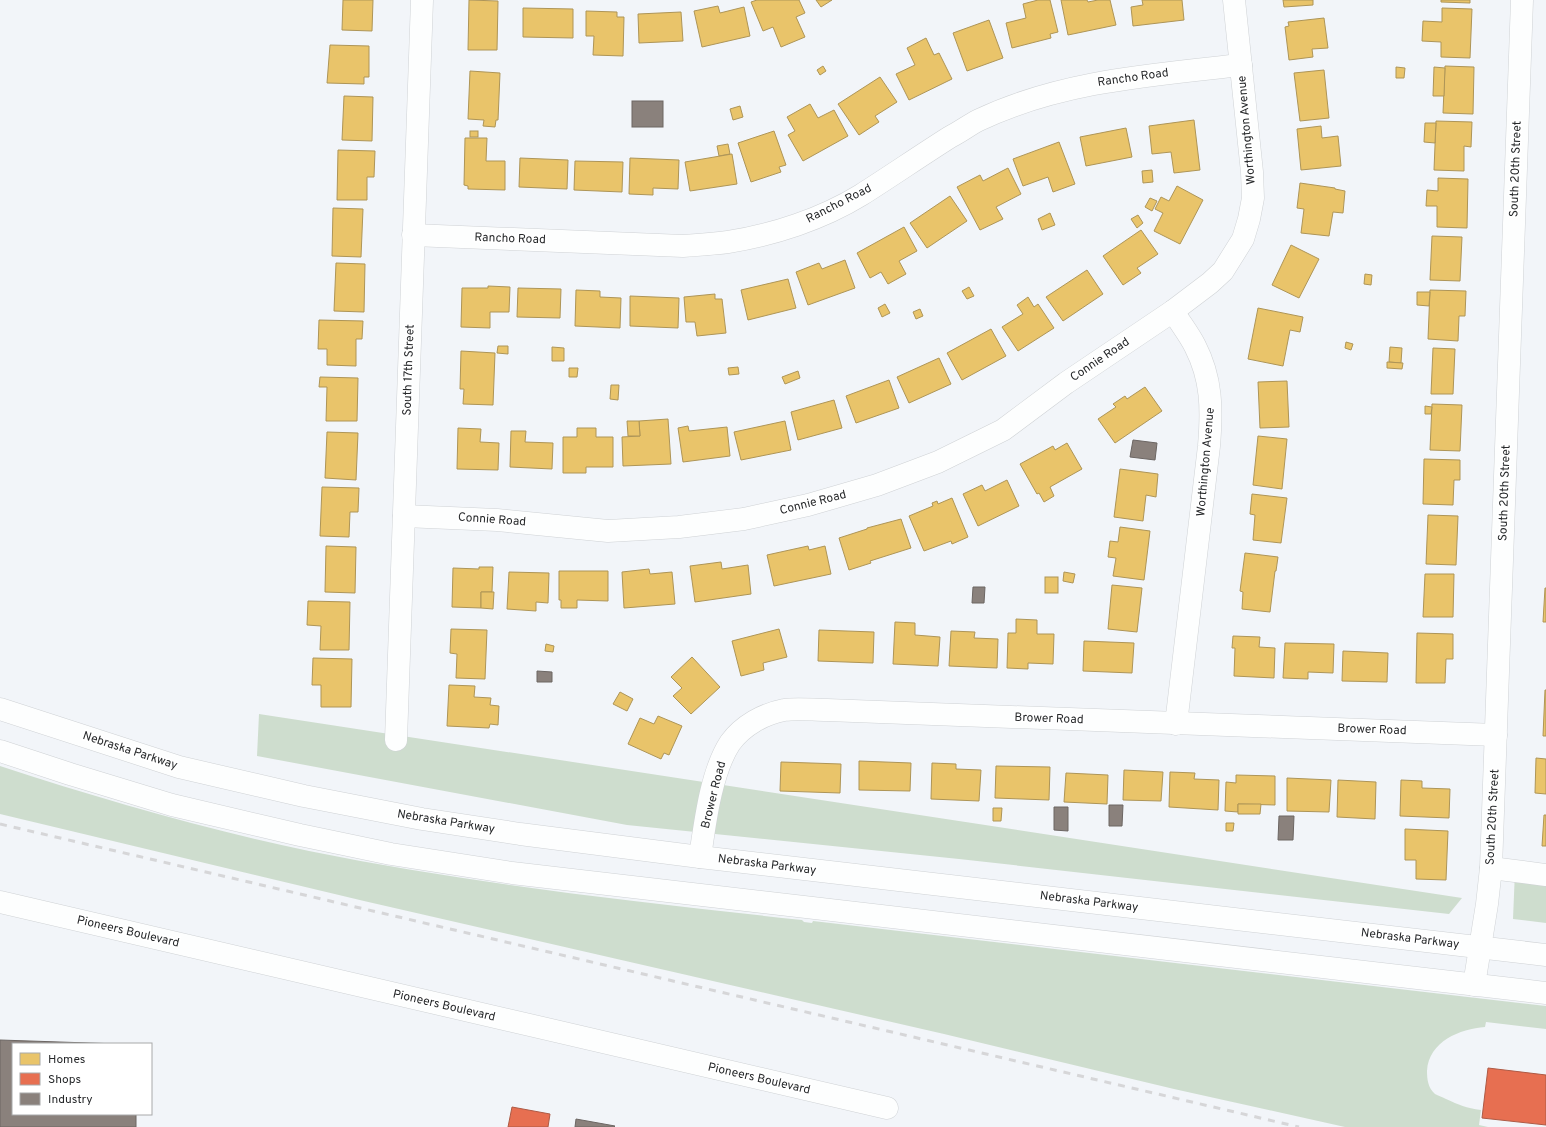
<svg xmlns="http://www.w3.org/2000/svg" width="1546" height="1127" font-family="Overpass,sans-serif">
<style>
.green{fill:#ceddce}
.homes{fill:#e9c46a;stroke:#ae9557}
.shops{fill:#e76f51;stroke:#ad5a45}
.industry{fill:#8a817c;stroke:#6c6663}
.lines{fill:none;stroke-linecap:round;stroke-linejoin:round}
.minor-casing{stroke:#cfd2d5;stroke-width:23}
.tertiary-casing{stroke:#cfd2d5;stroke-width:23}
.primary-casing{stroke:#cfd2d5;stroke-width:23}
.minor{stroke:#fdfefe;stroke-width:22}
.tertiary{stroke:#fdfefe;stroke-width:22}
.primary{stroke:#fdfefe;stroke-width:22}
.rail{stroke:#d6d6d8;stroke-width:3;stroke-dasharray:7 7;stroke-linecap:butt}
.labels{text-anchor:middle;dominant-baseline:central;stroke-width:4;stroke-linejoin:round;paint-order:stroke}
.street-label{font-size:12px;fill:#26282a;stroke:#fff}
</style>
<rect width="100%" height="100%" fill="#f2f5f9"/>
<g class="green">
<path d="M259 714 1462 898 1449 914 959 859 627 825 257 756Z"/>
<path d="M0 766C101 799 204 829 309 851 472 884 637 902 802 920L804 922 812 923 813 921 1546 1006V1029L1486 1022 1485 1027C1460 1029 1429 1041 1427 1071 1427 1079 1428 1088 1435 1094 1438 1096 1443 1097 1446 1099 1459 1105 1466 1108 1481 1110L1479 1125 1488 1127H1345L1174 1089 944 1034 364 901 0 814Z"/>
<path d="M1515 871 1546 875V923L1513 919Z"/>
</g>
<g class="homes">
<path d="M343 0H373L372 31 342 30Z"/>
<path d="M469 0 498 1 497 50H468Z"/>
<path d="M757 0H799L805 13 796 17 805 37 781 47 773 27 763 31 751 2Z"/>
<path d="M816 0H832L821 7Z"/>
<path d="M1038 0H1050L1058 32 1050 34 1051 38 1012 48 1006 23 1026 18 1023 4Z"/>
<path d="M1061 0H1087L1088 2 1098 0H1110L1116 25 1068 35Z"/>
<path d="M1142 0H1182L1184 20 1133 26 1131 7 1143 5Z"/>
<path d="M1283 0H1313V5L1284 7Z"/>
<path d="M1441 0H1470V3L1441 2Z"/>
<path d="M718 6 720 13 744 7 750 36 702 47 694 11Z"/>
<path d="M523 8 573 9V38L523 37Z"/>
<path d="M1442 8 1472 9 1470 58 1441 57V42L1422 41 1423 21 1442 22Z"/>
<path d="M586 11 617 12V17H624L623 56 593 55 594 36H586Z"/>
<path d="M681 12 683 41 639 43 638 14Z"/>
<path d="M1324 18 1328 48 1312 49 1313 57 1289 60 1285 27 1289 26 1288 22Z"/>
<path d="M989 20 1003 58 967 71 953 33Z"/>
<path d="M926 38 934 55 939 53 952 79 909 100 896 74 915 65 907 48Z"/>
<path d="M330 45 369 46V77H364V84L327 83Z"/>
<path d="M823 66 826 71 820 75 817 70Z"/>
<path d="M1445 66 1474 67 1473 114 1443 113Z"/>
<path d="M1396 67 1405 68 1404 78H1396Z"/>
<path d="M1434 67 1445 68 1444 96H1433Z"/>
<path d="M1324 70 1329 118 1300 121 1294 73Z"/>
<path d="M470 71 500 73 498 120H496L495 127 483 126 484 120 468 119Z"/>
<path d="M880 77 897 102 875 116 879 122 859 135 838 104Z"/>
<path d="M344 96 373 97 372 141 342 140Z"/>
<path d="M810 104 818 118 834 110 848 136 803 161 788 135 795 131 787 117Z"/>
<path d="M740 106 743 117 733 120 730 109Z"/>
<path d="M1194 120 1200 170 1174 173 1171 152 1152 154 1149 126Z"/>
<path d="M1436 121 1472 122 1471 147 1464 146V171L1434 170Z"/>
<path d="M1425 123H1436L1435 143 1424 142Z"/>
<path d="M1321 126 1322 138 1338 136 1341 166 1301 170 1297 129Z"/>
<path d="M1126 128 1132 157 1086 166 1080 137Z"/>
<rect x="470" y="131" width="8" height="6"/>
<path d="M774 131 786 165 779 167 781 172 751 182 738 143Z"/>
<path d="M465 138H487L486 161H505V190L468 189V186L464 185Z"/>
<path d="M1059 142 1075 184 1053 192 1048 177 1023 186 1013 159Z"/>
<path d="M728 144 730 154 719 156 717 146Z"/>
<path d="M338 150 375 151 374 177H367V200H337Z"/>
<path d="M732 154 737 184 690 191 685 162Z"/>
<path d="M520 158 568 160 567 189 519 187Z"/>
<path d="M630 158 679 160 678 189 653 188V195L629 194Z"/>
<path d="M575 161 623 162 622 192 574 190Z"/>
<path d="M1008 168 1021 194 996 207 1003 219 980 230 957 187 980 175 983 181Z"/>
<path d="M1152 170 1153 182 1143 183 1142 171Z"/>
<path d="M1438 178 1468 179 1467 228 1437 227V206H1426L1427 190 1438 191Z"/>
<path d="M1300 183 1335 188V189L1345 191 1343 213 1333 212 1329 236 1301 233 1304 209 1297 208Z"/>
<path d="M1177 186 1203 200 1180 244 1154 231 1163 213 1155 209 1161 197 1169 201Z"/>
<path d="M950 196 967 221 927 248 910 223Z"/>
<path d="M1150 198 1157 201 1152 211 1145 207Z"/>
<path d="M333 208 363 209 361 257 332 256Z"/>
<path d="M1050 213 1055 225 1042 230 1038 219Z"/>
<path d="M1138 215 1143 223 1137 228 1131 219Z"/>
<path d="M904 227 917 251 899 261 906 274 888 284 881 272 870 278 857 253Z"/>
<path d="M1141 230 1158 254 1137 268 1141 273 1123 285 1103 256Z"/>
<path d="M1432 236 1462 237 1460 281 1430 280Z"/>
<path d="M1291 245 1319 259 1299 298 1272 285Z"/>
<path d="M845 260 855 288 808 305 796 272 819 263 822 269Z"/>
<path d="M336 263 365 264 364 312 334 311Z"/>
<path d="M1087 270 1103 294 1063 321 1046 297Z"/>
<path d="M1365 274 1372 275 1371 285 1364 284Z"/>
<path d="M788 279 796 308 748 320 741 290Z"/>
<path d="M488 286 510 287 509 312H490V328L461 327 462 288H488Z"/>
<path d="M969 287 974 296 967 299 962 291Z"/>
<path d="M518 288 561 289 560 318 517 317Z"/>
<path d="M576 290 600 291V297L621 298 620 328 575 326Z"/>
<path d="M1430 290 1466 291 1465 316H1459L1458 341 1428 339Z"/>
<path d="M1417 292H1430L1429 306 1417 305Z"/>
<path d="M715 294V299H722L726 333 697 336 695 322H686L684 297Z"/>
<path d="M630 296 679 298 678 328 630 326Z"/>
<path d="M1028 297 1034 307 1038 304 1054 328 1018 351 1002 327 1023 314 1017 305Z"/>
<path d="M885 304 890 313 882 317 878 308Z"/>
<path d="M1258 308 1303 317 1300 332 1290 330 1283 366 1248 359Z"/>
<path d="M920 309 923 316 916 319 913 312Z"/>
<path d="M319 320 363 321 362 339H356V366L327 365V349H318Z"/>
<path d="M991 329 1006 356 962 380 947 353Z"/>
<path d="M1346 342 1353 344 1351 350 1345 348Z"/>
<path d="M498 346H508V354L497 353Z"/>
<path d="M552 347 564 348V361H552Z"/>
<path d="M1390 347 1402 348 1401 363 1389 362Z"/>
<path d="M1433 348 1455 349 1453 394H1431Z"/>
<path d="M461 351 495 353 493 405 463 404 464 389H460Z"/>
<path d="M939 358 951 384 909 403 897 377Z"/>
<path d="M1387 362 1403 363 1402 369 1387 368Z"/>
<path d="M738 367 739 374 729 375 728 368Z"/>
<path d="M569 368H578L577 377H569Z"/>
<path d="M798 371 800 378 785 384 782 377Z"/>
<path d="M320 377 358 378 357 421H326L327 387H319Z"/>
<path d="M889 380 899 408 856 423 846 396Z"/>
<path d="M1287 381 1289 427 1260 428 1258 382Z"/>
<path d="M611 385H619L618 400 610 399Z"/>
<path d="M1145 387 1162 411 1115 443 1098 419 1116 407 1113 404 1125 396 1127 399Z"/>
<path d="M834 400 842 428 798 440 791 412Z"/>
<path d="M1432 404 1462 405 1460 451 1430 450Z"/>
<path d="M1425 406 1432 407 1431 414H1425Z"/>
<path d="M668 419 671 464 623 466 622 437 640 436 639 421Z"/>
<path d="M627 421H639L640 436H628Z"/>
<path d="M785 421 791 450 741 460 734 432Z"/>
<path d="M688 426 689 431 727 427 730 456 683 462 678 428Z"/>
<path d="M458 428 481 429 480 442 499 443 498 470 457 469Z"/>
<path d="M577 428H596V437H613V467H586V473H563V437H577Z"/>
<path d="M511 431H526L525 442 553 443 552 469 510 467Z"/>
<path d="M327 432 358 433 356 480 325 478Z"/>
<path d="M1258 436 1287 439 1282 489 1253 485Z"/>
<path d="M1067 443 1082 469 1050 487 1054 496 1044 502 1039 493 1037 494 1020 464 1053 446 1055 450Z"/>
<path d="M1424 459 1460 460V480H1454L1453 505 1423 504Z"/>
<path d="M1120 469 1158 474 1156 497 1146 495 1143 521 1114 517Z"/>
<path d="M1007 480 1019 506 978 526 963 494 982 485 985 491Z"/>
<path d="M322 487 359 488 358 512H350L349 537 320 536Z"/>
<path d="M1252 494 1287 498 1281 543 1253 540 1255 515 1250 514Z"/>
<path d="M952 498 968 537 952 544 951 541 924 551 909 516 933 506 932 503 937 501 938 504Z"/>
<path d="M1428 515 1458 516 1456 565 1426 564Z"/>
<path d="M901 519 911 548 870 561 871 563 849 570 839 538 867 529V528Z"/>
<path d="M1120 527 1150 531 1144 580 1113 576 1116 558 1108 557 1110 541 1118 542Z"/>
<path d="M326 546 356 547 355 593 325 592Z"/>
<path d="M808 546 809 550 825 546 831 574 774 586 767 555Z"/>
<path d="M1245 553 1278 557 1276 571H1275L1270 612 1242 609 1243 592 1240 591Z"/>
<path d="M721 562 722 569 748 565 751 594 695 602 690 566Z"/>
<path d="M479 567H493L492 592H481V608L452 607 453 568 479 569Z"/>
<path d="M649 569 650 574 672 572 675 604 624 608 622 572Z"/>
<path d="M559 571H608V601L577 600V608H561V600H559Z"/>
<path d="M509 572 549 573 548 603 536 602V611L507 609Z"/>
<path d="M1064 572 1075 574 1073 583 1063 581Z"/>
<path d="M1425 574H1454L1453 617H1423Z"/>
<rect x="1045" y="577" width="13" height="16"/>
<path d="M1112 585 1142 588 1137 632 1108 629Z"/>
<path d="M1545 588H1546V622H1543Z"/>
<path d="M481 592H494L493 609 481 608Z"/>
<path d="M308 601 350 602 349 650H320L321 626 307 625Z"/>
<path d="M1016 619 1037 620V634H1054L1053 664 1028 663V669L1007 668 1008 633H1016Z"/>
<path d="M895 622 915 623V635L940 637 938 666 893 664Z"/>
<path d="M451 629 487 630 485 679 456 678 457 654 450 653Z"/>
<path d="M779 629 787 657 763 663 764 670 741 676 732 641Z"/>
<path d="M819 630 874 632 873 663 818 661Z"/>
<path d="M951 631 975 632 974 638 998 639 997 668 949 666Z"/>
<path d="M1417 633 1453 634V659H1446L1445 683H1416Z"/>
<path d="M1233 636 1260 637 1259 647 1275 648 1274 678 1234 676 1235 648H1232Z"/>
<path d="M1084 641 1134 643 1132 673 1083 671Z"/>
<path d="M1285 643 1334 644 1333 673 1308 672V679L1283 678Z"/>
<path d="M546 644 554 646 553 652 545 651Z"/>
<path d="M1343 651 1388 653 1387 682 1342 681Z"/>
<path d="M692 657 720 687 691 714 673 696 682 688 671 677Z"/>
<path d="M313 658 352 659 351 707H321V685H312Z"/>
<path d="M449 685 475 686 474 697 491 698 490 705 499 706 498 725 490 724 489 728 447 726Z"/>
<path d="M1545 690H1546V736H1543Z"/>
<path d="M620 692 633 699 627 711 613 704Z"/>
<path d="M658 716 682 726 669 755 664 753 661 759 628 744 640 718 654 724Z"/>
<path d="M1536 758 1546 759V794L1535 793Z"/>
<path d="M859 761 911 763 910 791 859 790Z"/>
<path d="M781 762 841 764 840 793 780 791Z"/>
<path d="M932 763 956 764V769L981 770 979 801 931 799Z"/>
<path d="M996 766 1050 767 1049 800 995 798Z"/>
<path d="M1124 770 1163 772 1161 801 1123 800Z"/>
<path d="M1170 772 1195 773 1194 779 1219 780 1218 810 1169 807Z"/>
<path d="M1066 773 1108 775 1107 804 1064 802Z"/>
<path d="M1236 775 1275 776V805L1238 804V812L1225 811 1226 782 1236 783Z"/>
<path d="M1287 778 1331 780 1329 812 1287 811Z"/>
<path d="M1338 780 1376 782 1375 819 1337 817Z"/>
<path d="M1401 780 1422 781V788L1450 789 1449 818 1400 816Z"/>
<path d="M1238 804H1261L1260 814H1238Z"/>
<path d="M993 808H1002L1001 821H993Z"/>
<path d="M1544 815H1546V846H1542Z"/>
<path d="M1226 823H1234L1233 831H1226Z"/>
<path d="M1405 829 1448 831 1446 880 1416 879V860H1405Z"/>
</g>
<g class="shops">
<path d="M1488 1068 1546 1075V1125L1482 1118Z"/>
<path d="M512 1107 550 1114 548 1127H508Z"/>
</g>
<g class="industry">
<rect x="632" y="101" width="31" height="26"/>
<path d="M1133 440 1157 443 1155 460 1130 457Z"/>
<path d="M973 587H985L984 603H972Z"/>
<path d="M537 671 552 672V682H537Z"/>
<path d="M1109 805H1123L1122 826H1109Z"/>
<path d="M1054 807H1068V831L1054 830Z"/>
<path d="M1279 816H1294L1293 840H1278Z"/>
<path d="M0 1040 119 1044H13V1114H136V1127H0Z"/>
<path d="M576 1119 615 1126 614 1127H575Z"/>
</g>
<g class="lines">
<g class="minor-casing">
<g id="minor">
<path d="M413 235 683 246C698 245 713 244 728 242 773 235 822 219 861 195 891 176 920 156 950 137 960 132 969 125 979 120 1061 81 1152 75 1241 65"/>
<path d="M1173 311C1180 323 1189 334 1195 346 1212 379 1212 409 1209 446L1176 724"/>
<path d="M404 516 497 520 608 531 679 527 744 519 808 505 877 485 938 462 1003 430 1066 383 1173 311 1210 283 1223 271 1243 239 1249 219 1253 198 1252 172 1234 0"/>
<path d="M396 740 422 0"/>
<path d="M700 857C705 823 711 772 730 743 743 725 764 714 784 710 797 708 813 710 827 710L1496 735"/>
<path d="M1491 868 1546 875"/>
<path d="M0 902 887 1108"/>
</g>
</g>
<g class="tertiary-casing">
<path id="tertiary" d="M1474 985 1487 904 1491 868 1522 0"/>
</g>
<g class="primary-casing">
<g id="primary">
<path d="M0 709 179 767 304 796 422 819 520 834 700 857 1546 955"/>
<path d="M0 751 70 774 172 805 300 835 391 854 512 873 1546 993"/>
</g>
</g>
<use href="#minor" class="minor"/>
<use href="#tertiary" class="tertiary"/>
<use href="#primary" class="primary"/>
<path class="rail" d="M0 824 1299 1127"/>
</g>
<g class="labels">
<g class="street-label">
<text transform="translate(1133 78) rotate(-8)">Rancho Road</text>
<text transform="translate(1247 130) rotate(-95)">Worthington Avenue</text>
<text transform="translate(1516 169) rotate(-88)">South 20th Street</text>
<text transform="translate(839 204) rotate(-27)">Rancho Road</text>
<text transform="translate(510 239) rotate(2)">Rancho Road</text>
<text transform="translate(1100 360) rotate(-34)">Connie Road</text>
<text transform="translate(409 370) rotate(-88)">South 17th Street</text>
<text transform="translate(1206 462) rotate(-85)">Worthington Avenue</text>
<text transform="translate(1505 493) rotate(-88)">South 20th Street</text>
<text transform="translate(813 503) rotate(-14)">Connie Road</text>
<text transform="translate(492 520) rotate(4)">Connie Road</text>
<text transform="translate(1049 719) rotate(2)">Brower Road</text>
<text transform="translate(1372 730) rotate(2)">Brower Road</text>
<text transform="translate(130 751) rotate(18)">Nebraska Parkway</text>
<text transform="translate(714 795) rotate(-76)">Brower Road</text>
<text transform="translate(1493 817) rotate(-87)">South 20th Street</text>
<text transform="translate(446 822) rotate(9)">Nebraska Parkway</text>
<text transform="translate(767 865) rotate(7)">Nebraska Parkway</text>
<text transform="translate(1089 902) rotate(7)">Nebraska Parkway</text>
<text transform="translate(128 932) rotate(13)">Pioneers Boulevard</text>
<text transform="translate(1410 939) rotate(7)">Nebraska Parkway</text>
<text transform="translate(444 1006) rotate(13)">Pioneers Boulevard</text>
<text transform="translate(759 1079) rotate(13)">Pioneers Boulevard</text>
</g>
</g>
<rect x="12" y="1043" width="140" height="72" fill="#ffffff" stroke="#a8a9aa"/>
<rect x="20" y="1053" width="20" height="12" fill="#e9c46a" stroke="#a8a9aa"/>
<text x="48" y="1063" font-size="12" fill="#26282a">Homes</text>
<rect x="20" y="1073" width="20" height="12" fill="#e76f51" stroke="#a8a9aa"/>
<text x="48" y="1083" font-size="12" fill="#26282a">Shops</text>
<rect x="20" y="1093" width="20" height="12" fill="#8a817c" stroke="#a8a9aa"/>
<text x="48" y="1103" font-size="12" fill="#26282a">Industry</text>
</svg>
